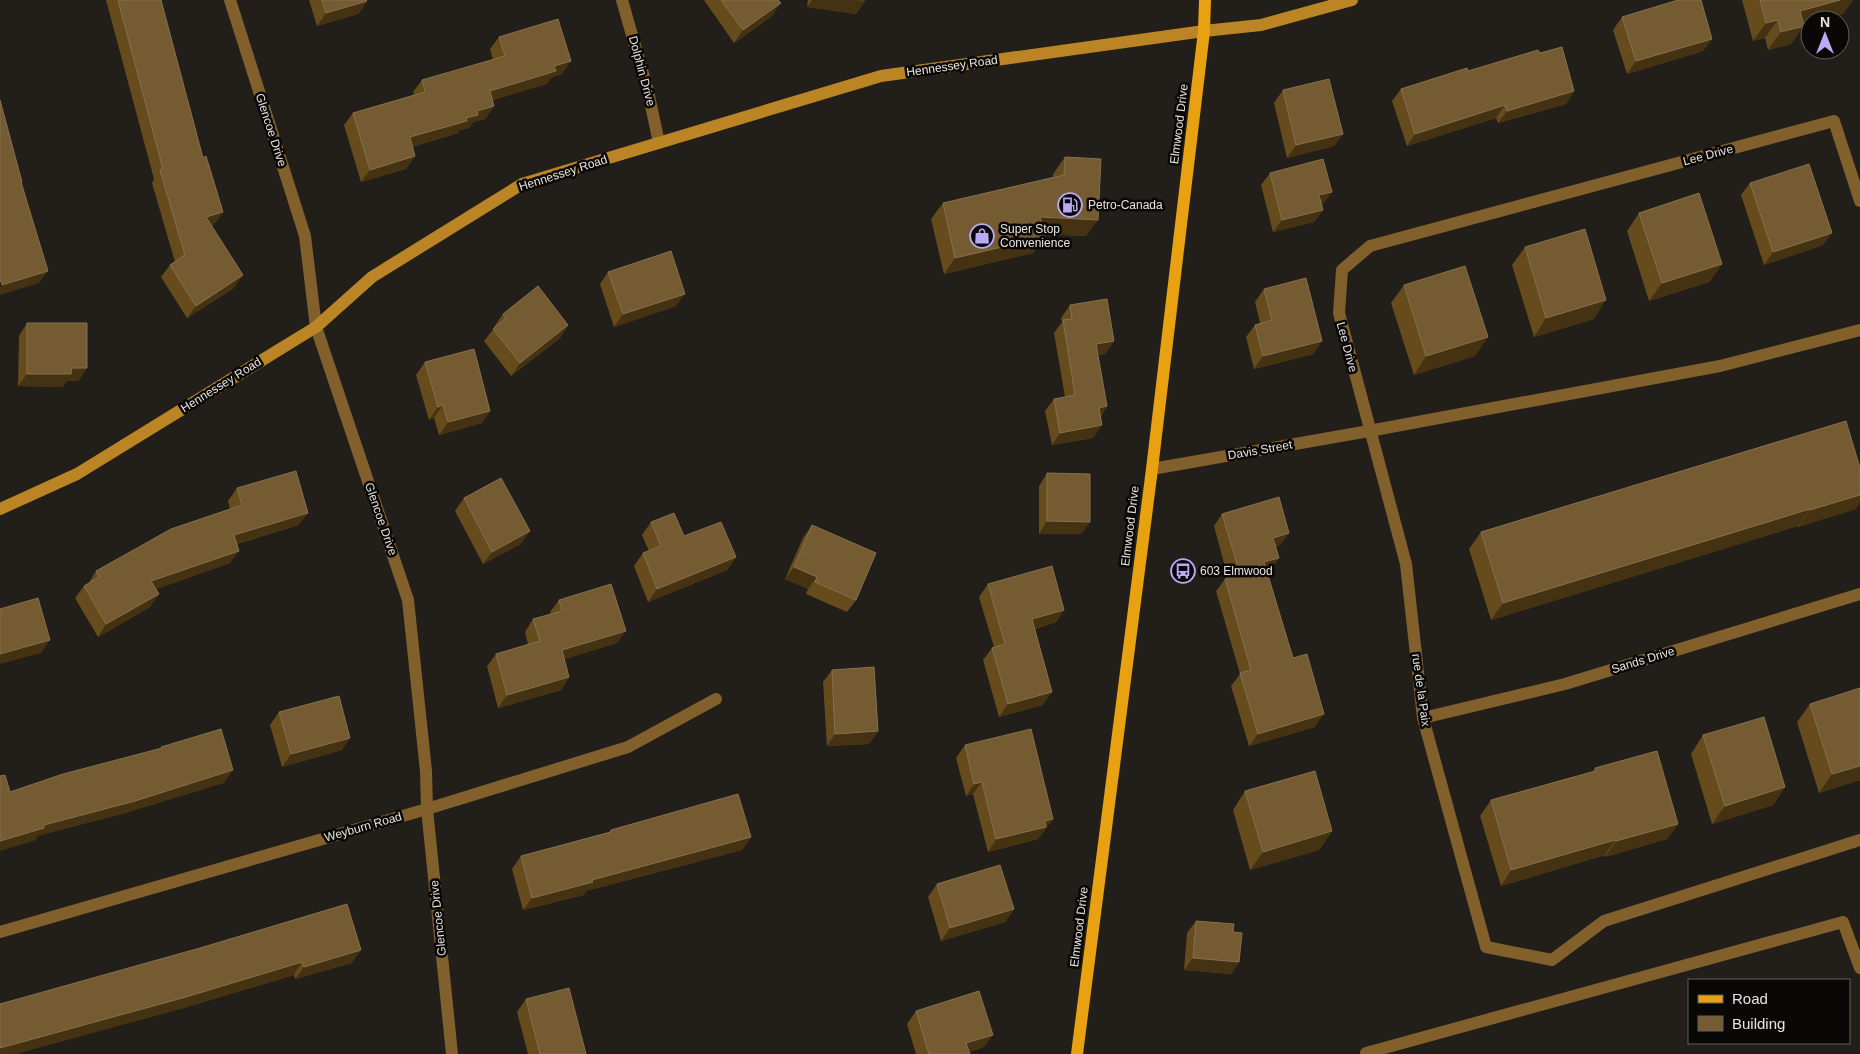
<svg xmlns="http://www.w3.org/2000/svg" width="1860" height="1054" font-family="Arial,sans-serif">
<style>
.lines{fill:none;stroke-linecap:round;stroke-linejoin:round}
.lane{stroke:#82602b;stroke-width:12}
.street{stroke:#82602b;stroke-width:12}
.secondary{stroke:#bb8525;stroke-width:12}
.primary{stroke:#e7a111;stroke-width:12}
.wall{fill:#664b1d}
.shaded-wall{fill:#453212}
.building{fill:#745b32;stroke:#86704d}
.labels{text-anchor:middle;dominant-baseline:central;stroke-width:5;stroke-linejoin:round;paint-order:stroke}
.street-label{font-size:12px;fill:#e7e4e0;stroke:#0a0806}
.poi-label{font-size:12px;fill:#e7e4e0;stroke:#0a0806;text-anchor:start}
</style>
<rect width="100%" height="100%" fill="#221e19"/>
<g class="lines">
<path class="lane" d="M1366 1053 1843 922 1860 968"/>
<g class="street">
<path d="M230 0 305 236 316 327 408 600 426 771 427 809 452 1054"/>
<path d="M622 0 648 91 659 143"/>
<path d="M1860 201 1834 121 1370 246 1342 270 1339 313 1406 564 1423 718 1486 947 1552 960 1604 921 1860 840"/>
<path d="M1152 469 1369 431 1720 366 1860 330"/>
<path d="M1423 718 1565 684 1860 594"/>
<path d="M0 932 427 809 628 747 716 699"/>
</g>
<path class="secondary" d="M0 509 77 474 316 327 372 277 522 184 881 76 1204 31 1261 25 1352 0"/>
<path class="primary" d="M1077 1054 1152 469 1204 31 1205 0"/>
</g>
<g class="wall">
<path d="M106 0H161L214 225H211L234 288 187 318 161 277 170 265 175 262 152 183 154 179Z"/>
<path d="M309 0H366L367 1 358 14 317 26Z"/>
<path d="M704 0H778L772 16 734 43Z"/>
<path d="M808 0H865L856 14 807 7Z"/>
<path d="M1742 0H1853L1843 14 1804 25 1791 44 1768 50 1765 38 1753 41Z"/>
<path d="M1622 17 1712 39 1703 51 1627 74 1613 30Z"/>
<path d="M499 37 571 61 562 74 552 77 547 84 492 100 494 106 485 119 473 122 469 128 460 130 458 133 412 147 415 156 406 169 361 182 344 125 353 113 414 95 413 92 422 80 493 60 490 49Z"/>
<path d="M1540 53 1574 91 1566 104 1498 123 1496 118 1407 146 1392 101 1401 89 1468 71Z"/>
<path d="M1283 90 1343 134 1334 146 1287 158 1274 103Z"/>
<path d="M1065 157 1086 236 1044 234 1033 253 944 274 931 219 943 203 1053 177V174Z"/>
<path d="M1270 173 1323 204 1321 205 1323 210 1314 222 1273 232 1261 185Z"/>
<path d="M1750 183 1823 245 1764 265 1741 195Z"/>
<path d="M1639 213 1722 264 1709 282 1649 301 1627 231Z"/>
<path d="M1525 247 1594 319 1534 337 1512 265Z"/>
<path d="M608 272 676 306 614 327 600 284Z"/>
<path d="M1404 285 1475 356 1414 375 1391 303Z"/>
<path d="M1264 289 1322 341 1313 354 1254 369 1246 337 1255 325 1260 323 1255 302Z"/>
<path d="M1070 305 1114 341 1105 354 1098 355 1107 406 1101 416 1093 438 1052 445 1045 411 1054 399 1065 397 1054 333 1062 322 1061 318Z"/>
<path d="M503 314 568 325 560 338 511 376 484 341 495 327H494Z"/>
<path d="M27 323 87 368 78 381H67L62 387 18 386 19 336Z"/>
<path d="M425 362 490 411 482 423 439 435 434 418 429 420 416 375Z"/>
<path d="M1846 421 1856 509 1798 527V526L1491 620 1469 549 1481 532Z"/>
<path d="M1047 473 1090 522 1081 534H1039V486Z"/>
<path d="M237 488 299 525 237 544 230 563 156 589 150 607 98 637 75 598 84 586 88 584 96 571 230 509 228 501Z"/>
<path d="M464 498 521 544 483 564 455 511Z"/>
<path d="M1222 514 1289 533 1280 545 1275 547 1279 558 1270 570 1266 571 1293 658 1315 727 1249 746 1231 686 1240 674 1216 591 1225 579 1228 578 1214 526Z"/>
<path d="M651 522 684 536 736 557 727 570 648 602 634 566 643 553 649 551 642 535Z"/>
<path d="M812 525 856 600 847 612 806 594 808 589 785 579 803 538Z"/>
<path d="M988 584 1064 610 1056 622 1035 629 1043 705 999 717 983 660 992 648 994 647 979 597Z"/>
<path d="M559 600 617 643 564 659 569 677 561 690 498 708 487 666 496 654 528 644 525 632 533 619 551 614 550 612Z"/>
<path d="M832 670 878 731 869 744 827 746 823 682Z"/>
<path d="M1810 704 1860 780 1819 793 1797 722Z"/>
<path d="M279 712 342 750 282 767 270 725Z"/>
<path d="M1703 735 1785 787 1773 805 1712 824 1691 754Z"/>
<path d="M965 745 1053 819 1038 839 988 852 973 794 966 796 956 758Z"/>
<path d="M1595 768 1678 824 1667 839 1605 857V855L1501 886 1480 816 1491 800 1593 771Z"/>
<path d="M1245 791 1332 831 1319 850 1250 870 1233 810Z"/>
<path d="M611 830 751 837 742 850 586 891 584 895 523 910 512 869 521 856 609 832Z"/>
<path d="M937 884 1014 909 1005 922 941 941 928 897Z"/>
<path d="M1196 921 1233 932 1239 962 1231 974 1184 970 1187 933Z"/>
<path d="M200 948 352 963 295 979 294 975 177 1010Z"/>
<path d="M526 999 586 1054H528L517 1012Z"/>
<path d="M916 1011 984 1047 969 1052 970 1054H916L907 1024Z"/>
</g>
<g class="shaded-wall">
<path d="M812 0H856L865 1 856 14 807 7Z"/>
<path d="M1840 0H1853L1843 14 1821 20H1810V23L1787 30 1800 11Z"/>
<path d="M367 1 358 14 317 26 326 13Z"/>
<path d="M781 3 772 16 734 43 743 30Z"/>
<path d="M1778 20 1765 38 1753 41 1766 23Z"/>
<path d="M1804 26 1791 44 1768 50 1781 32Z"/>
<path d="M1712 39 1703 51 1627 74 1636 61Z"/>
<path d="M571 61 562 74 552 77 547 84 481 104 490 91 554 66Z"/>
<path d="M1574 91 1566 104 1498 123 1507 111Z"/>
<path d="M1505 105 1496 118 1407 146 1415 134Z"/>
<path d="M494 106 485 119 473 122 469 128 460 130 458 133 401 150 410 137 466 118 477 111Z"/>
<path d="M1343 134 1334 146 1287 158 1296 145Z"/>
<path d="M415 156 406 169 361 182 370 170Z"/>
<path d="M1332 192 1323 204 1310 208 1319 195Z"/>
<path d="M1323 210 1314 222 1273 232 1282 220Z"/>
<path d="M223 212 214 225 197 230 206 217Z"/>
<path d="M1040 217 1098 220 1086 236 1029 234Z"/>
<path d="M1832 233 1823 245 1764 265 1773 252Z"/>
<path d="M1045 237 1033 253 944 274 955 258Z"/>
<path d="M1722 264 1709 282 1649 301 1662 283Z"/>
<path d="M48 271 39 283 0 295V287L2 285Z"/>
<path d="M243 275 234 288 187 318 196 306Z"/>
<path d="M685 294 676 306 614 327 623 314Z"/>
<path d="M1606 300 1594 319 1534 337 1546 318Z"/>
<path d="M568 325 560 338 511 376 520 363Z"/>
<path d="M1488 337 1475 356 1414 375 1426 356Z"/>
<path d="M1114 341 1105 354 1088 357 1096 344Z"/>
<path d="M1322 341 1313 354 1254 369 1263 356Z"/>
<path d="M72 368H87L78 381H67L62 387 18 386 27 374Z"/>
<path d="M443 405 434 418 429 420 438 407Z"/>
<path d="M1107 406 1099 418V408Z"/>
<path d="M490 411 482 423 439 435 448 422Z"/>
<path d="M1102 425 1093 438 1052 445 1060 433Z"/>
<path d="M1860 495V503L1856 509 1798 527 1810 510Z"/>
<path d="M1810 509 1798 526 1491 620 1503 603Z"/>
<path d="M308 513 299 525 225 547 234 535Z"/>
<path d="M1047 521 1090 522 1081 534H1039Z"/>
<path d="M530 531 521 544 483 564 492 552Z"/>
<path d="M1289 533 1280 545 1264 550 1273 538Z"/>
<path d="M239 551 230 563 142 594 151 581Z"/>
<path d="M736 557 727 570 648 602 657 589Z"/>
<path d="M1279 558 1270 570 1255 575 1264 562Z"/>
<path d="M794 567 817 577 808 589 785 579Z"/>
<path d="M159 594 150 607 98 637 106 624Z"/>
<path d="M1064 610 1056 622 1023 632 1032 619Z"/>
<path d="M626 631 617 643 553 663 562 650Z"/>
<path d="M50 640 41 653 0 664V654Z"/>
<path d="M569 677 561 690 498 708 507 695Z"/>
<path d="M1052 692 1043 705 999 717 1008 704Z"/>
<path d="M1324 714 1315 727 1249 746 1258 734Z"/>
<path d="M878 731 869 744 827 746 835 734Z"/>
<path d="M350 738 342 750 282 767 291 754Z"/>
<path d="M1860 766V780L1819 793 1832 774Z"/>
<path d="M233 770 224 783 126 813 38 836 36 840 0 851V841L44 825Z"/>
<path d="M982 782 973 794 966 796 974 784Z"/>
<path d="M1785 787 1773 805 1712 824 1725 806Z"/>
<path d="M1053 819 1038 839 988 852 996 839 1045 821Z"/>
<path d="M1678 824 1667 839 1605 857 1616 841Z"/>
<path d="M1332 831 1319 850 1250 870 1263 852Z"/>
<path d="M751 837 742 850 586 891 584 895 523 910 532 898 592 880Z"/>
<path d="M1615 840 1605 855 1501 886 1511 870Z"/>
<path d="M1014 909 1005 922 941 941 950 928Z"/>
<path d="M361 950 352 963 295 979 304 967Z"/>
<path d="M1193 958 1239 962 1231 974 1184 970Z"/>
<path d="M302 962 294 975 177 1010 16 1054H0V1048Z"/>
<path d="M993 1035 984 1047 963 1054 966 1043Z"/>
</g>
<g class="building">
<path d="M118 0H161L203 158 206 156 223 212 206 217 243 275 196 306 170 265 185 255 160 170 163 169Z"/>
<path d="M322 0H366L367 1 326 13Z"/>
<path d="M721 0H778L781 3 743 30Z"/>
<path d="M1678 0H1701L1712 39 1636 61 1622 17Z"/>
<path d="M1760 0H1840L1800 11 1804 26 1781 32 1778 20 1766 23Z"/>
<path d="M558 19 571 61 554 66 556 71 490 91 494 106 477 111 478 115 466 118 467 121 410 137 415 156 370 170 353 113 425 92 422 80 505 56 499 37Z"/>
<path d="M1562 47 1574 91 1507 111 1505 105 1415 134 1401 89 1467 68 1468 71 1538 50 1540 53Z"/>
<path d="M1329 79 1343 134 1296 145 1283 90Z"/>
<path d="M0 100 22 182H21L48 271 2 285 0 279Z"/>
<path d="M1065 157 1101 159 1098 220 1040 217 1045 237 955 258 943 203 1064 175Z"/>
<path d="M1323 159 1332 192 1319 195 1323 210 1282 220 1270 173Z"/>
<path d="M1809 164 1832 233 1773 252 1750 183Z"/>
<path d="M1699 193 1722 264 1662 283 1639 213Z"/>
<path d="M1585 229 1606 300 1546 318 1525 247Z"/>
<path d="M671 251 685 294 623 314 608 272Z"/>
<path d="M1465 266 1488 337 1426 356 1404 285Z"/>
<path d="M1306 278 1322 341 1263 356 1255 325 1272 320 1264 289Z"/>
<path d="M538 286 568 325 520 363 493 329 506 318 503 314Z"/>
<path d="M1107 299 1114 341 1096 344 1107 406 1099 408 1102 425 1060 433 1054 399 1075 395 1063 320 1072 319 1070 305Z"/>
<path d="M27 323H87V368H72L71 374H27Z"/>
<path d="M474 349 490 411 448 422 443 405 438 407 425 362Z"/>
<path d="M1846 421 1860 468V495L1810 510V509L1503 603 1481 532Z"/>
<path d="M296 471 308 513 234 535 239 551 151 581 159 594 106 624 84 586 99 577 96 571 171 529 242 505 237 488Z"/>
<path d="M1047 473 1090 474V522L1047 521Z"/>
<path d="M501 478 530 531 492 552 464 498Z"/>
<path d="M1279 497 1289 533 1273 538 1279 558 1264 562 1293 658 1307 654 1324 714 1258 734 1240 673 1251 670 1225 579 1240 574 1222 514Z"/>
<path d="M674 513 684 536 721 522 736 557 657 589 643 553 661 546 651 522Z"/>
<path d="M812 525 876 553 856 600 815 582 817 577 794 567Z"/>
<path d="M1052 566 1064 610 1032 619 1052 692 1008 704 992 648 1005 644 988 584Z"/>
<path d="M611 584 626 631 562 650 569 677 507 695 496 654 540 641 533 619 562 611 559 600Z"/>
<path d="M38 598 50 640 0 654V609Z"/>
<path d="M874 667 878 731 835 734 832 670Z"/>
<path d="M1860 688V766L1832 774 1810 704Z"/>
<path d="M339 696 350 738 291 754 279 712Z"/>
<path d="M1764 717 1785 787 1725 806 1703 735Z"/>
<path d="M221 729 233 770 135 801 44 825V828L0 841V776L5 775 10 792 63 774 162 748 161 747Z"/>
<path d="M1031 729 1053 819 1045 821 1046 827 996 839 982 782 974 784 965 745Z"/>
<path d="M1657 751 1678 824 1616 841 1615 840 1511 870 1491 800 1596 771 1595 768Z"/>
<path d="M1315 771 1332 831 1263 852 1245 791Z"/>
<path d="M738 794 751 837 592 880 593 882 532 898 521 856 611 832V830Z"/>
<path d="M1000 865 1014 909 950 928 937 884Z"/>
<path d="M347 904 361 950 304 967 302 962 186 997 0 1048V1004L200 948Z"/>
<path d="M1196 921 1234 924 1233 932 1242 933 1239 962 1193 958Z"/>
<path d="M569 988 586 1054H540L526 999Z"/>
<path d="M979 991 993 1035 966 1043 970 1054H929L916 1011Z"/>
</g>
<defs>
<g id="fuel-ring" transform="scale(1.25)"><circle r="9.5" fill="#0a0806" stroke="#baaaf6" stroke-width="1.5"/><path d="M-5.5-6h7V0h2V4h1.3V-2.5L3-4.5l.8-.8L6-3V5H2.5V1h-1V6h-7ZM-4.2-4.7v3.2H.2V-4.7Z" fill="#baaaf6"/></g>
<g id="shop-ring" transform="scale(1.25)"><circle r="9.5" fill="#0a0806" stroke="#baaaf6" stroke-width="1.5"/><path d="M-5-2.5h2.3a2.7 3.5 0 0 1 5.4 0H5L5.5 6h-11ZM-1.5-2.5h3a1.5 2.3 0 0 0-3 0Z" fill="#baaaf6"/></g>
<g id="bus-ring" transform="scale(1.25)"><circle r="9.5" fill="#0a0806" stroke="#baaaf6" stroke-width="1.5"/><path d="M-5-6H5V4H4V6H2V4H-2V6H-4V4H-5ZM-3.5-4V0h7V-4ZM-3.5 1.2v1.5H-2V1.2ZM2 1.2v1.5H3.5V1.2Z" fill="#baaaf6"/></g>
</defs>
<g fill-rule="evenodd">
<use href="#fuel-ring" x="1070" y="205"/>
<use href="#shop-ring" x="982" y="236"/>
<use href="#bus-ring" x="1183" y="571"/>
</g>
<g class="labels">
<g class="street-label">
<text transform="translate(952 66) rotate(-8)">Hennessey Road</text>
<text transform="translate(642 71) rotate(75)">Dolphin Drive</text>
<text transform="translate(1179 124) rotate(-83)">Elmwood Drive</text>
<text transform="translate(271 130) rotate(72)">Glencoe Drive</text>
<text transform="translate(1708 155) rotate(-15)">Lee Drive</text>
<text transform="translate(563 173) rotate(-18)">Hennessey Road</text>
<text transform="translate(1347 347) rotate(75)">Lee Drive</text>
<text transform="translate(221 385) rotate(-32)">Hennessey Road</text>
<text transform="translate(1260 450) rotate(-10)">Davis Street</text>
<text transform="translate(381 519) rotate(71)">Glencoe Drive</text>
<text transform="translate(1130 526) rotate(-83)">Elmwood Drive</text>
<text transform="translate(1643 660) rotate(-17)">Sands Drive</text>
<text transform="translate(1421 690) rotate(82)">rue de la Paix</text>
<text transform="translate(363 827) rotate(-16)">Weyburn Road</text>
<text transform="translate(438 918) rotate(-96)">Glencoe Drive</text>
<text transform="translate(1079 927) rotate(-83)">Elmwood Drive</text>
</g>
<g class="poi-label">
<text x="1088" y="205">Petro-Canada</text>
<text x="1000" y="229">Super Stop<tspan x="1000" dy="14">Convenience</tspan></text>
<text x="1200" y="571">603 Elmwood</text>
</g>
</g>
<rect x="1688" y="979" width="162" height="65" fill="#0a0806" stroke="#62605d"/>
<rect x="1698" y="995" width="25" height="8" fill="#e7a111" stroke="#62605d"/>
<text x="1732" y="1004" font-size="15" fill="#e7e4e0">Road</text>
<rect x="1698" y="1016" width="25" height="15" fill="#745b32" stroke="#62605d"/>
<text x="1732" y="1029" font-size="15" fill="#e7e4e0">Building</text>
<g transform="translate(1825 35)"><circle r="24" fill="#0a0806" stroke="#62605d"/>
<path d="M0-4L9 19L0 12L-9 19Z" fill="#baaaf6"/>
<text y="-8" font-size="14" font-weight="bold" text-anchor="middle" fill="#e7e4e0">N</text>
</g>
</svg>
